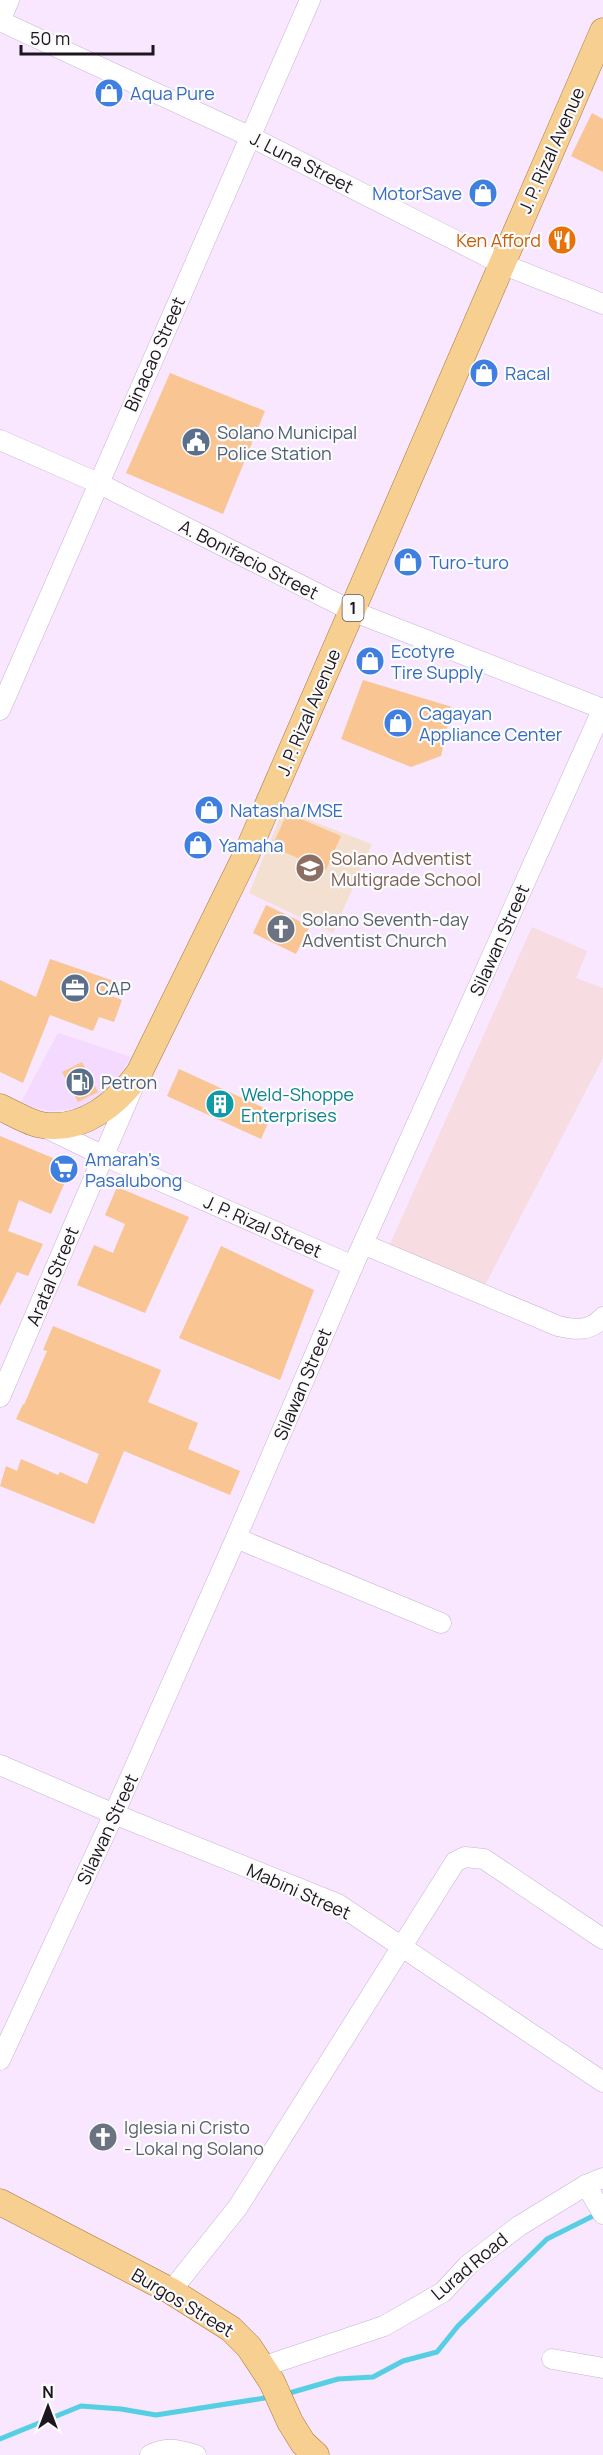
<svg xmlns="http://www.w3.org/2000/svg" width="603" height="2455" font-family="Manrope,sans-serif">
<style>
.built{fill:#f4dafe}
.industrial{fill:#f7dce1}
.education{fill:#f4e0d1}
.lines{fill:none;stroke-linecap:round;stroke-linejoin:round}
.stream{stroke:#56cee4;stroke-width:5}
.building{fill:#f9c593}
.minor-casing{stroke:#c8b4d0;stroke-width:21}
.major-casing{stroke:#a6793a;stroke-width:27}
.minor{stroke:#fff;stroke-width:20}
.major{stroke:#f6cf91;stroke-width:26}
.labels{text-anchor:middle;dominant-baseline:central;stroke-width:4.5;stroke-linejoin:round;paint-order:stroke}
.shield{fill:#fbfbfb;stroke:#605a61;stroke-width:1.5}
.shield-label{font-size:16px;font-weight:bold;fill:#1d151f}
.shop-label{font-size:18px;fill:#366cbe;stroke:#fbfbfb;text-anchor:start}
.street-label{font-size:18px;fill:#1d151f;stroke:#fbfbfb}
.food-label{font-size:18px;fill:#c56008;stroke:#fbfbfb;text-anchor:end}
.service-label{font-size:18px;fill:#4e5e75;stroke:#fbfbfb;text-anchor:start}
.education-label{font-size:18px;fill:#785e54;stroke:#fbfbfb;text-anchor:start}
.worship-label{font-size:18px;fill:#5b616d;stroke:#fbfbfb;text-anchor:start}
.culture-label{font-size:18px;fill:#0d838f;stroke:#fbfbfb;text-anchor:start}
</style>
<rect width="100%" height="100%" fill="#f8e7ff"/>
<path class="built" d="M58 1033 131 1057 111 1088 100 1098 79 1109 49 1111 20 1104Z"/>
<path class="industrial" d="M532 927 587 951 576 978 603 988V1058L484 1287 390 1244Z"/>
<path class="education" d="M283 810 372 844 333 933 249 893Z"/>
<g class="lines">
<g class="stream">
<path d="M286 2394 338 2379 373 2377 403 2361 437 2352 458 2326 547 2239 597 2214"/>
<path d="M0 2439 81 2406 121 2409 156 2415 271 2397"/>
</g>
</g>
<g class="building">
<path d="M592 113 603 119V172L571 156Z"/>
<path d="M170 373 265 411 223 514 126 473Z"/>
<path d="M363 680 452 707 441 756 411 767 341 739Z"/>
<path d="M287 813 341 836 326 870 272 847Z"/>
<path d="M266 905 310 926 296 954 253 933Z"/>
<path d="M50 959 114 981 109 995 122 1000 114 1022 99 1017 93 1031 50 1015 23 1083 0 1072V980L36 997Z"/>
<path d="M82 1062 98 1092 78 1102 62 1072Z"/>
<path d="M179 1069 273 1112 261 1139 167 1096Z"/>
<path d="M0 1136 72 1166 51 1214 19 1200 8 1231 43 1244 28 1276 17 1272 0 1306Z"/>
<path d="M117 1187 189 1217 145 1313 77 1285 94 1245 113 1253 125 1224 105 1215Z"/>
<path d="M221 1246 314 1290 280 1380 179 1338Z"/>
<path d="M53 1326 161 1370 148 1402 198 1423 188 1449 240 1471 230 1495 124 1451 94 1524 0 1486 6 1466 17 1471 21 1459 58 1475 60 1472 87 1484 99 1454 16 1419 23 1404 24 1405 47 1351 43 1350Z"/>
</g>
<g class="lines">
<g class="minor-casing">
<g id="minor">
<path d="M0 21 249 136 502 264 603 304"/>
<path d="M0 21 9 0"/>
<path d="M0 440 98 483 352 611 603 709"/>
<path d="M0 710 310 0"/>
<path d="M44 1127 104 1156 353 1266"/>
<path d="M363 1244 558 1326C575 1330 590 1332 603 1317"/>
<path d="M0 1397 134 1085"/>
<path d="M236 1538 441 1623"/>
<path d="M0 1765 114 1814 338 1904 603 2082"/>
<path d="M0 2060 114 1814 236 1538 353 1266 603 708"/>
<path d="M586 2185 603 2214"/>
<path d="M171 2291 238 2207 455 1862 465 1857 484 1859 603 1939"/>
<path d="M552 2359 603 2368"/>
<path d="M262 2367 384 2326 443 2292 468 2265 519 2226 586 2185 603 2178"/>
<path d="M150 2455C166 2446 179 2450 196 2455"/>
</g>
</g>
<g class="major-casing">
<g id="major">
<path d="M0 1107C13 1113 29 1123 42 1125 83 1132 117 1103 139 1073L247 853 603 31"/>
<path d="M0 2202 171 2291 231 2329 249 2347 272 2382 290 2422 303 2443 316 2455"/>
</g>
</g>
<use href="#minor" class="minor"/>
<use href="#major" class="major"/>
</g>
<defs>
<g id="shop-disc" transform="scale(1.5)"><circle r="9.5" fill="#3f7fe0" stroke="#fbfbfb"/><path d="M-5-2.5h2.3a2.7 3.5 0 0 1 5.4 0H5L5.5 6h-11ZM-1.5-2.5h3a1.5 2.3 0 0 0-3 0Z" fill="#fff"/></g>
<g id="restaurant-disc" transform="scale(1.5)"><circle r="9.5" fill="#e8710a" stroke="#fbfbfb"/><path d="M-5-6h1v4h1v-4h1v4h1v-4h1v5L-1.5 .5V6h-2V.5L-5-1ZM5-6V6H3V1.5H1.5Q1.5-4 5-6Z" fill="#fff"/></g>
<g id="civic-disc" transform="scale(1.5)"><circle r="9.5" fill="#5c6f8a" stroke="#fbfbfb"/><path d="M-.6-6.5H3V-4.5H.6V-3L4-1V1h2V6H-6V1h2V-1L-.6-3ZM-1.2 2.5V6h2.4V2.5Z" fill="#fff"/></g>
<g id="school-disc" transform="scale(1.5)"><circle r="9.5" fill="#8d6e63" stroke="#fbfbfb"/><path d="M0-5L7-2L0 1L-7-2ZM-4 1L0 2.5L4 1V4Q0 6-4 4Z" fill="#fff"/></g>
<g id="church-disc" transform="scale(1.5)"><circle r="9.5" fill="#6b7280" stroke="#fbfbfb"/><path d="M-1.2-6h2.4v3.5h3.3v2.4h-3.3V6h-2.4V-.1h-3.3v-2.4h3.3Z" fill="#fff"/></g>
<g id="office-disc" transform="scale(1.5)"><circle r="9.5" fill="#5c6f8a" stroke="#fbfbfb"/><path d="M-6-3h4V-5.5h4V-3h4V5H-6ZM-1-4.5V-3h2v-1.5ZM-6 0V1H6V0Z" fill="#fff"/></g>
<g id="fuel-disc" transform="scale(1.5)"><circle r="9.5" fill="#5c6f8a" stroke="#fbfbfb"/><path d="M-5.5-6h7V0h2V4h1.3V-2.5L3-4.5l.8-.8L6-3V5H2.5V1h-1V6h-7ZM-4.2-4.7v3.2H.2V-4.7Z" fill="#fff"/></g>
<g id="building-disc" transform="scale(1.5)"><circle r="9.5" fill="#0f9aa8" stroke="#fbfbfb"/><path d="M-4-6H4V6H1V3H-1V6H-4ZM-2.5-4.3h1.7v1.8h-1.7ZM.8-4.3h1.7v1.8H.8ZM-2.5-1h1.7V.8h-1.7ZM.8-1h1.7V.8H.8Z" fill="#fff"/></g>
<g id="supermarket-disc" transform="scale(1.5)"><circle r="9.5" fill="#3f7fe0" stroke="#fbfbfb"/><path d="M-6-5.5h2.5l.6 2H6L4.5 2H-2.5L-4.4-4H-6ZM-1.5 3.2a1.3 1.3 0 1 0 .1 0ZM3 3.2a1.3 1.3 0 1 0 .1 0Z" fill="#fff"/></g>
</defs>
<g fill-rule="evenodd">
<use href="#shop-disc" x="109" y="93"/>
<use href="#shop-disc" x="483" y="193"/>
<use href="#restaurant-disc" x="562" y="240"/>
<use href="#shop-disc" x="484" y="373"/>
<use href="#civic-disc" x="196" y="442"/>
<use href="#shop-disc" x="408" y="562"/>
<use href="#shop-disc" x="370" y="661"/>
<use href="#shop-disc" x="398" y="723"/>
<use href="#shop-disc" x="209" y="810"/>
<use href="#shop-disc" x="198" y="845"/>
<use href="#school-disc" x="310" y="868"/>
<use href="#church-disc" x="281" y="929"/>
<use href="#office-disc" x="75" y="988"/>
<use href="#fuel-disc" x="80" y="1082"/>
<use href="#building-disc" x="220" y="1104"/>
<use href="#supermarket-disc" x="64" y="1169"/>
<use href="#church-disc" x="103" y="2137"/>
</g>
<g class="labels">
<rect class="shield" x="342.5" y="595" width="21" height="26" rx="4.5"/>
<g class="shield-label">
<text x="353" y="608">1</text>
</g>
<g class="shop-label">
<text x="130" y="93">Aqua Pure</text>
<text x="462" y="193" text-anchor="end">MotorSave</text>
<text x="505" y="373">Racal</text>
<text x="429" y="562">Turo-turo</text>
<text x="391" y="651">Ecotyre<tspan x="391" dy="21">Tire Supply</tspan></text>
<text x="419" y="713">Cagayan<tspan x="419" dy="21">Appliance Center</tspan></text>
<text x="230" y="810">Natasha/MSE</text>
<text x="219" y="845">Yamaha</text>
<text x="85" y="1159">Amarah's<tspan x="85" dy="21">Pasalubong</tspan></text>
</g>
<g class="street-label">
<text transform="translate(551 150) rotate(-66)">J. P. Rizal Avenue</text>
<text transform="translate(302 162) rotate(27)">J. Luna Street</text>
<text transform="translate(154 354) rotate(-66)">Binacao Street</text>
<text transform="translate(249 559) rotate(27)">A. Bonifacio Street</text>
<text transform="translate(308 712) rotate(-67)">J. P. Rizal Avenue</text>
<text transform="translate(499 940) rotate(-66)">Silawan Street</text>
<text transform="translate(263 1226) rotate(24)">J. P. Rizal Street</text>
<text transform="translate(52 1276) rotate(-67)">Aratal Street</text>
<text transform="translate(302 1384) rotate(-67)">Silawan Street</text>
<text transform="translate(107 1829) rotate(-65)">Silawan Street</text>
<text transform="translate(299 1891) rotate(24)">Mabini Street</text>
<text transform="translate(469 2266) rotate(-40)">Lurad Road</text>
<text transform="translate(183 2302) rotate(31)">Burgos Street</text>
</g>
<g class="food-label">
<text x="541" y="240">Ken Afford</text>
</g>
<g class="service-label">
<text x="217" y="432">Solano Municipal<tspan x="217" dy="21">Police Station</tspan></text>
<text x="96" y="988">CAP</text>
<text x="101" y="1082">Petron</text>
</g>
<g class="education-label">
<text x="331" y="858">Solano Adventist<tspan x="331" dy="21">Multigrade School</tspan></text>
</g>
<g class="worship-label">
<text x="302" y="919">Solano Seventh-day<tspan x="302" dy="21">Adventist Church</tspan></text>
<text x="124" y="2127">Iglesia ni Cristo<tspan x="124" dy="21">- Lokal ng Solano</tspan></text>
</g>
<g class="culture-label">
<text x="241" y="1094">Weld-Shoppe<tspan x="241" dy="21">Enterprises</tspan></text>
</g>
</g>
<g transform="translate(48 2407)" stroke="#fbfbfb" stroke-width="4.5" paint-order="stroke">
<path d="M0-4.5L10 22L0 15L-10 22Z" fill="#1d151f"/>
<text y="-9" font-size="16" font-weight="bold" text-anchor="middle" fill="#1d151f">N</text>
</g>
<path d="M21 45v9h132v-9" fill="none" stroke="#1d151f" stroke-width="3"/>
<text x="30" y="45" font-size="18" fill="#1d151f" stroke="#fbfbfb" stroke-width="4.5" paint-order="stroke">50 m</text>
</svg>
